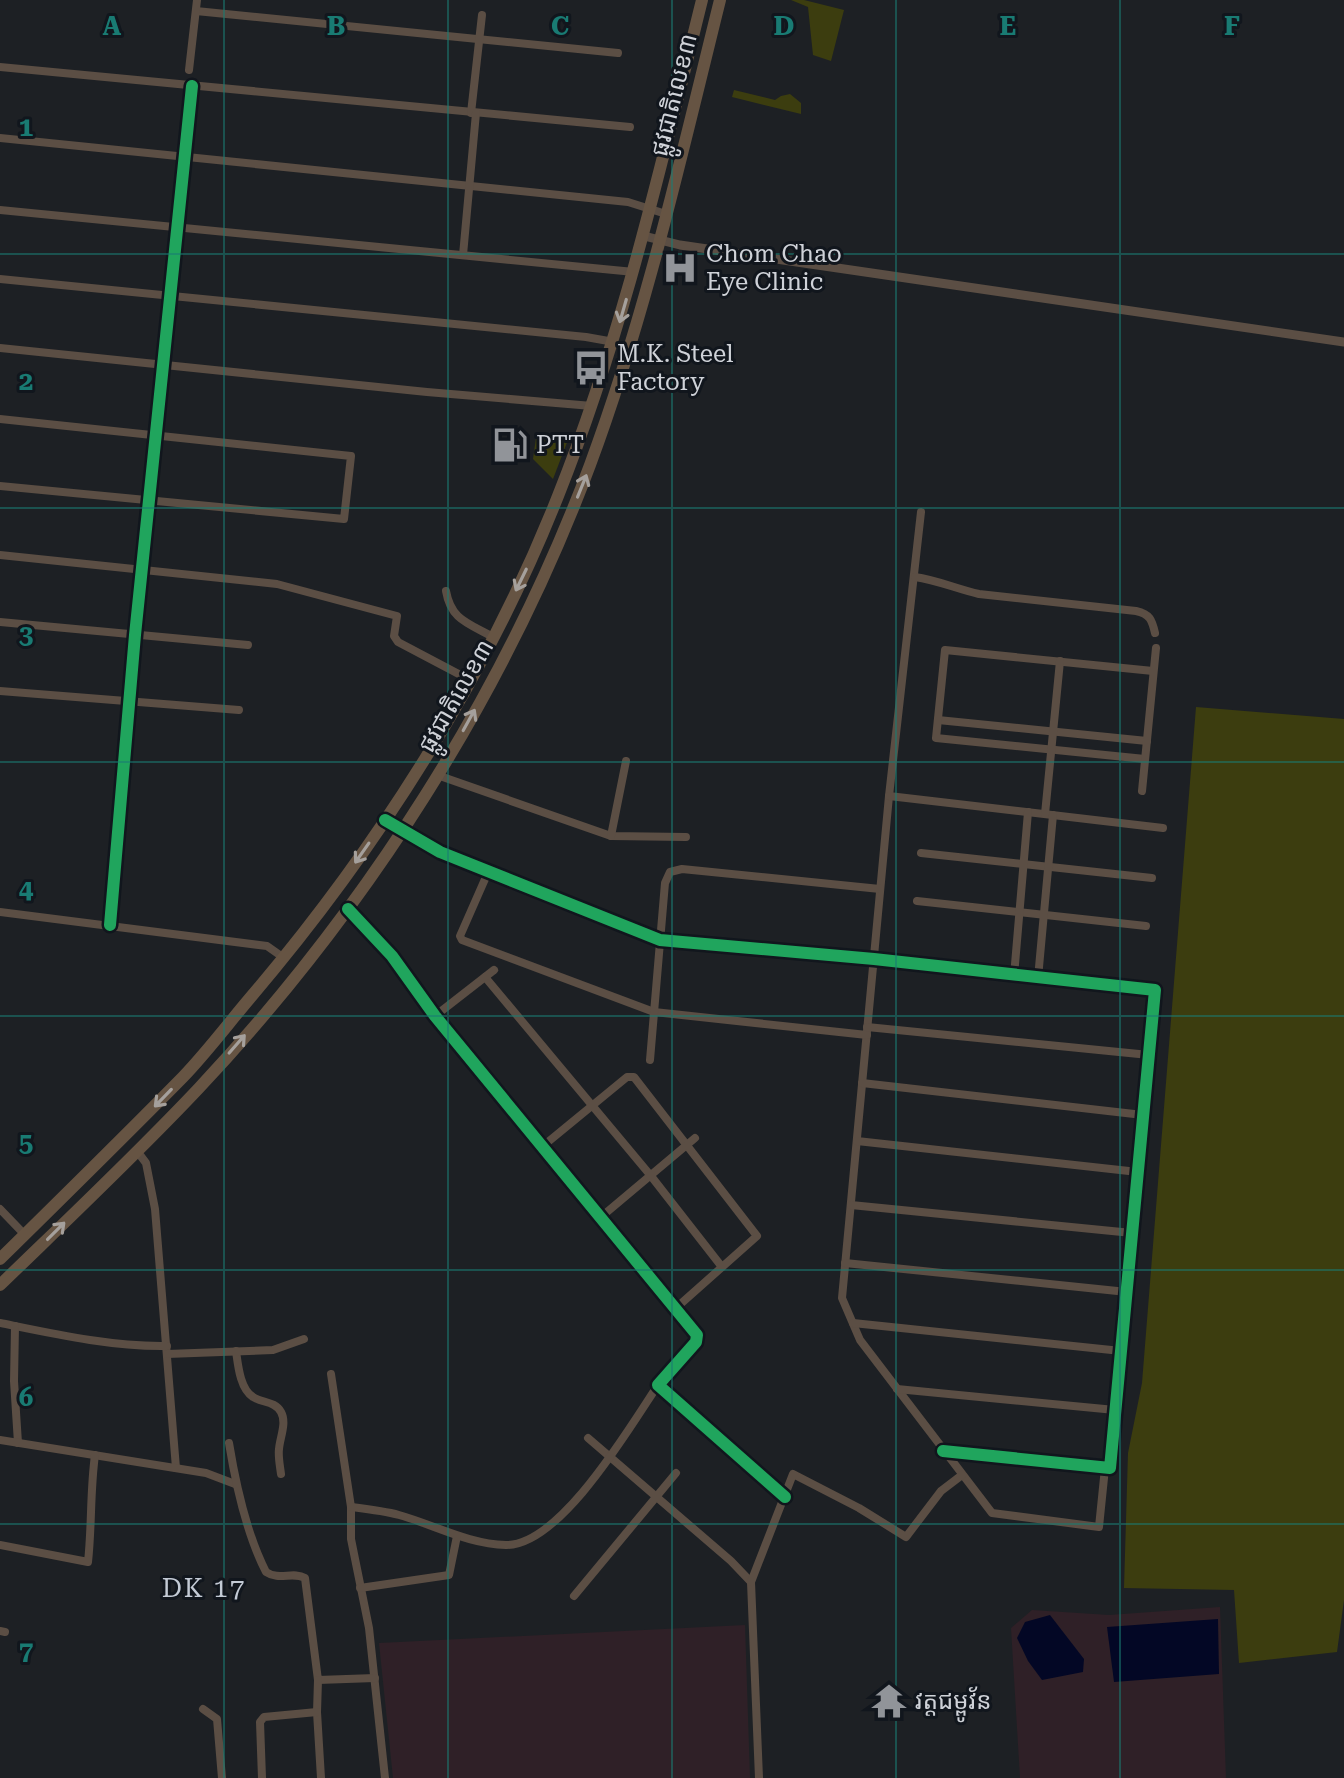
<svg xmlns="http://www.w3.org/2000/svg" width="1344" height="1778" font-family="'Roboto Serif','Noto Sans Khmer',serif">
<style>
.education{fill:#2f2027}
.green{fill:#3c3d0f}
.water{fill:#030725}
.lines{fill:none;stroke-linecap:round;stroke-linejoin:round}
.minor{stroke:#5b4e44;stroke-width:8}
.tertiary{stroke:#5b4e44;stroke-width:9}
.trunk{stroke:#665443;stroke-width:12}
.cycleway-casing{stroke:#11161d;stroke-width:17}
.cycleway{stroke:#20a55d;stroke-width:12}
.oneway{stroke:#a5a09c}
.grid{fill:none;stroke:#197b73;stroke-width:2;stroke-opacity:0.55}
.labels{text-anchor:middle;dominant-baseline:central;stroke-width:6;stroke-linejoin:round;paint-order:stroke}
.street-label{font-size:24px;fill:#cfd2d8;stroke:#11161d}
.poi-label{font-size:24px;fill:#cfd2d8;stroke:#11161d;text-anchor:start}
.neighbourhood-label{font-size:26px;letter-spacing:2px;fill:#c3cad5;stroke:#11161d}
.grid-label{font-size:26px;text-anchor:middle;font-weight:bold;fill:#197b73;stroke:#11161d;stroke-width:6;stroke-linejoin:round;paint-order:stroke}
</style>
<rect width="100%" height="100%" fill="#1d2024"/>
<g class="education">
<path d="M1220 1607 1226 1778H1020L1011 1628 1032 1610 1109 1615Z"/>
<path d="M745 1625 750 1778H393L379 1643Z"/>
</g>
<g class="green">
<path d="M791 0H804L844 10 831 61 813 55 808 7Z"/>
<path d="M734 90 775 100 781 96 790 94 801 103V114L732 97Z"/>
<path d="M571 432 553 479 533 459 536 438Z"/>
<path d="M1196 707 1344 719V1600L1337 1652 1239 1663 1234 1590 1124 1588 1128 1453 1142 1383Z"/>
</g>
<g class="water">
<path d="M1050 1615 1084 1659 1083 1672 1042 1680 1028 1661 1017 1638 1025 1622Z"/>
<path d="M1218 1619 1219 1674 1114 1682 1107 1627Z"/>
</g>
<g class="lines">
<g class="minor">
<path d="M196 11 618 53"/>
<path d="M0 67 630 127"/>
<path d="M189 70 197 0"/>
<path d="M471 113 482 15"/>
<path d="M0 138 628 202 666 214"/>
<path d="M0 210 634 272"/>
<path d="M463 255 476 113"/>
<path d="M0 279 586 337 614 342"/>
<path d="M0 348 427 392 592 406"/>
<path d="M0 419 351 456 344 519 0 486"/>
<path d="M921 512 889 796 842 1298 860 1340 992 1513 1099 1527 1105 1468"/>
<path d="M0 555 277 584 397 616 394 636 398 642 470 680"/>
<path d="M915 577C937 580 957 589 979 594L1136 611C1150 614 1152 620 1155 633"/>
<path d="M446 591C451 620 468 623 493 637"/>
<path d="M0 622 248 645"/>
<path d="M0 691 239 710"/>
<path d="M938 720 1147 741"/>
<path d="M1145 759 936 738 945 650 1153 671"/>
<path d="M437 775 611 836 686 837"/>
<path d="M1142 791 1156 648"/>
<path d="M889 796 1163 828"/>
<path d="M1045 814 1060 661"/>
<path d="M385 820 440 852 660 940 874 959 1155 990 1110 1468 943 1451"/>
<path d="M611 836 626 761"/>
<path d="M921 853 1152 878"/>
<path d="M489 870 460 936 462 940 654 1012 867 1035"/>
<path d="M917 901 1146 926"/>
<path d="M348 909 392 956 435 1016 697 1335 696 1342 658 1385 785 1497"/>
<path d="M0 912 267 946 284 958"/>
<path d="M110 925 135 635 192 86"/>
<path d="M1014 976 1028 812"/>
<path d="M485 977 651 1176 722 1267"/>
<path d="M1038 978 1053 815"/>
<path d="M435 1016 494 970"/>
<path d="M867 1027 1149 1055"/>
<path d="M650 1060 665 883 670 872 682 869 880 889"/>
<path d="M862 1083 1143 1115"/>
<path d="M857 1141 1138 1172"/>
<path d="M543 1146 627 1077H634L757 1236 676 1308"/>
<path d="M137 1151 146 1163 155 1209 176 1468"/>
<path d="M851 1205 1132 1233"/>
<path d="M0 1209 25 1235"/>
<path d="M601 1217 695 1138"/>
<path d="M845 1263 1127 1292"/>
<path d="M0 1323C54 1334 112 1347 167 1346"/>
<path d="M853 1323 1121 1351"/>
<path d="M15 1326 14 1381 18 1443"/>
<path d="M236 1351C238 1365 240 1389 253 1397 262 1403 275 1401 281 1412 287 1423 280 1437 279 1449 278 1457 280 1466 281 1474"/>
<path d="M167 1354 273 1350 304 1339"/>
<path d="M331 1374 351 1507V1539L369 1628 385 1778"/>
<path d="M897 1389 1115 1410"/>
<path d="M588 1438 731 1561 751 1582 759 1778"/>
<path d="M0 1440 206 1473 235 1484"/>
<path d="M229 1443C236 1486 246 1533 266 1572 279 1581 293 1571 305 1578L318 1680 375 1678"/>
<path d="M351 1507C367 1509 384 1511 399 1515 435 1525 468 1544 506 1545 560 1546 630 1427 658 1385"/>
<path d="M0 1545 88 1562C92 1526 90 1491 95 1455"/>
<path d="M751 1582 793 1474 859 1508 906 1537 941 1491 962 1475"/>
<path d="M360 1588 449 1575 457 1536"/>
<path d="M574 1596 676 1473"/>
<path d="M0 1631 5 1632"/>
<path d="M318 1680 317 1712 321 1778"/>
<path d="M203 1709 217 1719 222 1778"/>
<path d="M262 1778 260 1722 264 1717 317 1712"/>
</g>
<path class="tertiary" d="M644 236 680 245 1344 342"/>
<g class="trunk">
<path d="M0 1259C61 1199 123 1138 183 1077 207 1052 228 1024 250 998 377 849 486 678 558 496 623 333 660 169 702 0"/>
<path d="M0 1285C67 1220 135 1156 199 1088 366 910 504 695 590 465 646 314 681 157 720 0"/>
</g>
<g class="cycleway-casing">
<g id="cycleway">
<path d="M385 820 440 852 660 940 874 959 1155 990 1110 1468 943 1451"/>
<path d="M348 909 392 956 435 1016 697 1335 696 1342 658 1385 785 1497"/>
<path d="M110 925 135 635 192 86"/>
</g>
</g>
<use href="#cycleway" class="cycleway"/>
</g>
<defs><path id="oneway-shaft" d="M-6 0H5M1.5-3L5.5 0L1.5 3" fill="none" stroke-width="1.6" stroke-linecap="round" stroke-linejoin="round" transform="scale(2)"/></defs>
<g class="oneway">
<use href="#oneway-shaft" transform="translate(623 311) rotate(106)"/>
<use href="#oneway-shaft" transform="translate(582 486) rotate(-68)"/>
<use href="#oneway-shaft" transform="translate(521 580) rotate(116)"/>
<use href="#oneway-shaft" transform="translate(469 720) rotate(-61)"/>
<use href="#oneway-shaft" transform="translate(362 853) rotate(125)"/>
<use href="#oneway-shaft" transform="translate(237 1044) rotate(-49)"/>
<use href="#oneway-shaft" transform="translate(163 1098) rotate(134)"/>
<use href="#oneway-shaft" transform="translate(56 1231) rotate(-45)"/>
</g>
<path class="grid" d="M224 0V1778M448 0V1778M672 0V1778M896 0V1778M1120 0V1778M0 254H1344M0 508H1344M0 762H1344M0 1016H1344M0 1270H1344M0 1524H1344"/>
<defs>
<g id="hospital-bare" transform="scale(2.76)"><path d="M-5-5h3v3.5h4V-5h3V5h-3V1.5h-4V5h-3Z" fill="#919499" stroke="#11161d" stroke-width="2.5" paint-order="stroke"/></g>
<g id="bus-bare" transform="scale(2.76)"><path d="M-5-6H5V4H4V6H2V4H-2V6H-4V4H-5ZM-3.5-4V0h7V-4ZM-3.5 1.2v1.5H-2V1.2ZM2 1.2v1.5H3.5V1.2Z" fill="#919499" stroke="#11161d" stroke-width="2.5" paint-order="stroke"/></g>
<g id="fuel-bare" transform="scale(2.76)"><path d="M-5.5-6h7V0h2V4h1.3V-2.5L3-4.5l.8-.8L6-3V5H2.5V1h-1V6h-7ZM-4.2-4.7v3.2H.2V-4.7Z" fill="#919499" stroke="#11161d" stroke-width="2.5" paint-order="stroke"/></g>
<g id="temple-bare" transform="scale(2.76)"><path d="M0-6L5-2H3V0L6.5 2.5H4V6H1.5V3h-3V6H-4V2.5H-6.5L-3 0V-2H-5Z" fill="#919499" stroke="#11161d" stroke-width="2.5" paint-order="stroke"/></g>
</defs>
<g fill-rule="evenodd">
<use href="#hospital-bare" x="680" y="268"/>
<use href="#bus-bare" x="591" y="368"/>
<use href="#fuel-bare" x="510" y="445"/>
<use href="#temple-bare" x="889" y="1701"/>
</g>
<g class="labels">
<g class="street-label">
<text transform="translate(674 95) rotate(-76)">ផ្លូវជាតិលេខ៣</text>
<text transform="translate(456 696) rotate(-60)">ផ្លូវជាតិលេខ៣</text>
</g>
<g class="poi-label">
<text x="706" y="254">Chom Chao<tspan x="706" dy="28">Eye Clinic</tspan></text>
<text x="617" y="354">M.K. Steel<tspan x="617" dy="28">Factory</tspan></text>
<text x="536" y="445">PTT</text>
<text x="915" y="1701">វត្តជម្ពូវ័ន</text>
</g>
<g class="neighbourhood-label">
<text x="204" y="1588">DK 17</text>
</g>
</g>
<g class="grid-label">
<text x="112" y="35">A</text>
<text x="336" y="35">B</text>
<text x="560" y="35">C</text>
<text x="784" y="35">D</text>
<text x="1008" y="35">E</text>
<text x="1232" y="35">F</text>
<text x="26" y="136">1</text>
<text x="26" y="390">2</text>
<text x="26" y="644">3</text>
<text x="26" y="898">4</text>
<text x="26" y="1152">5</text>
<text x="26" y="1406">6</text>
<text x="26" y="1660">7</text>
</g>
</svg>
